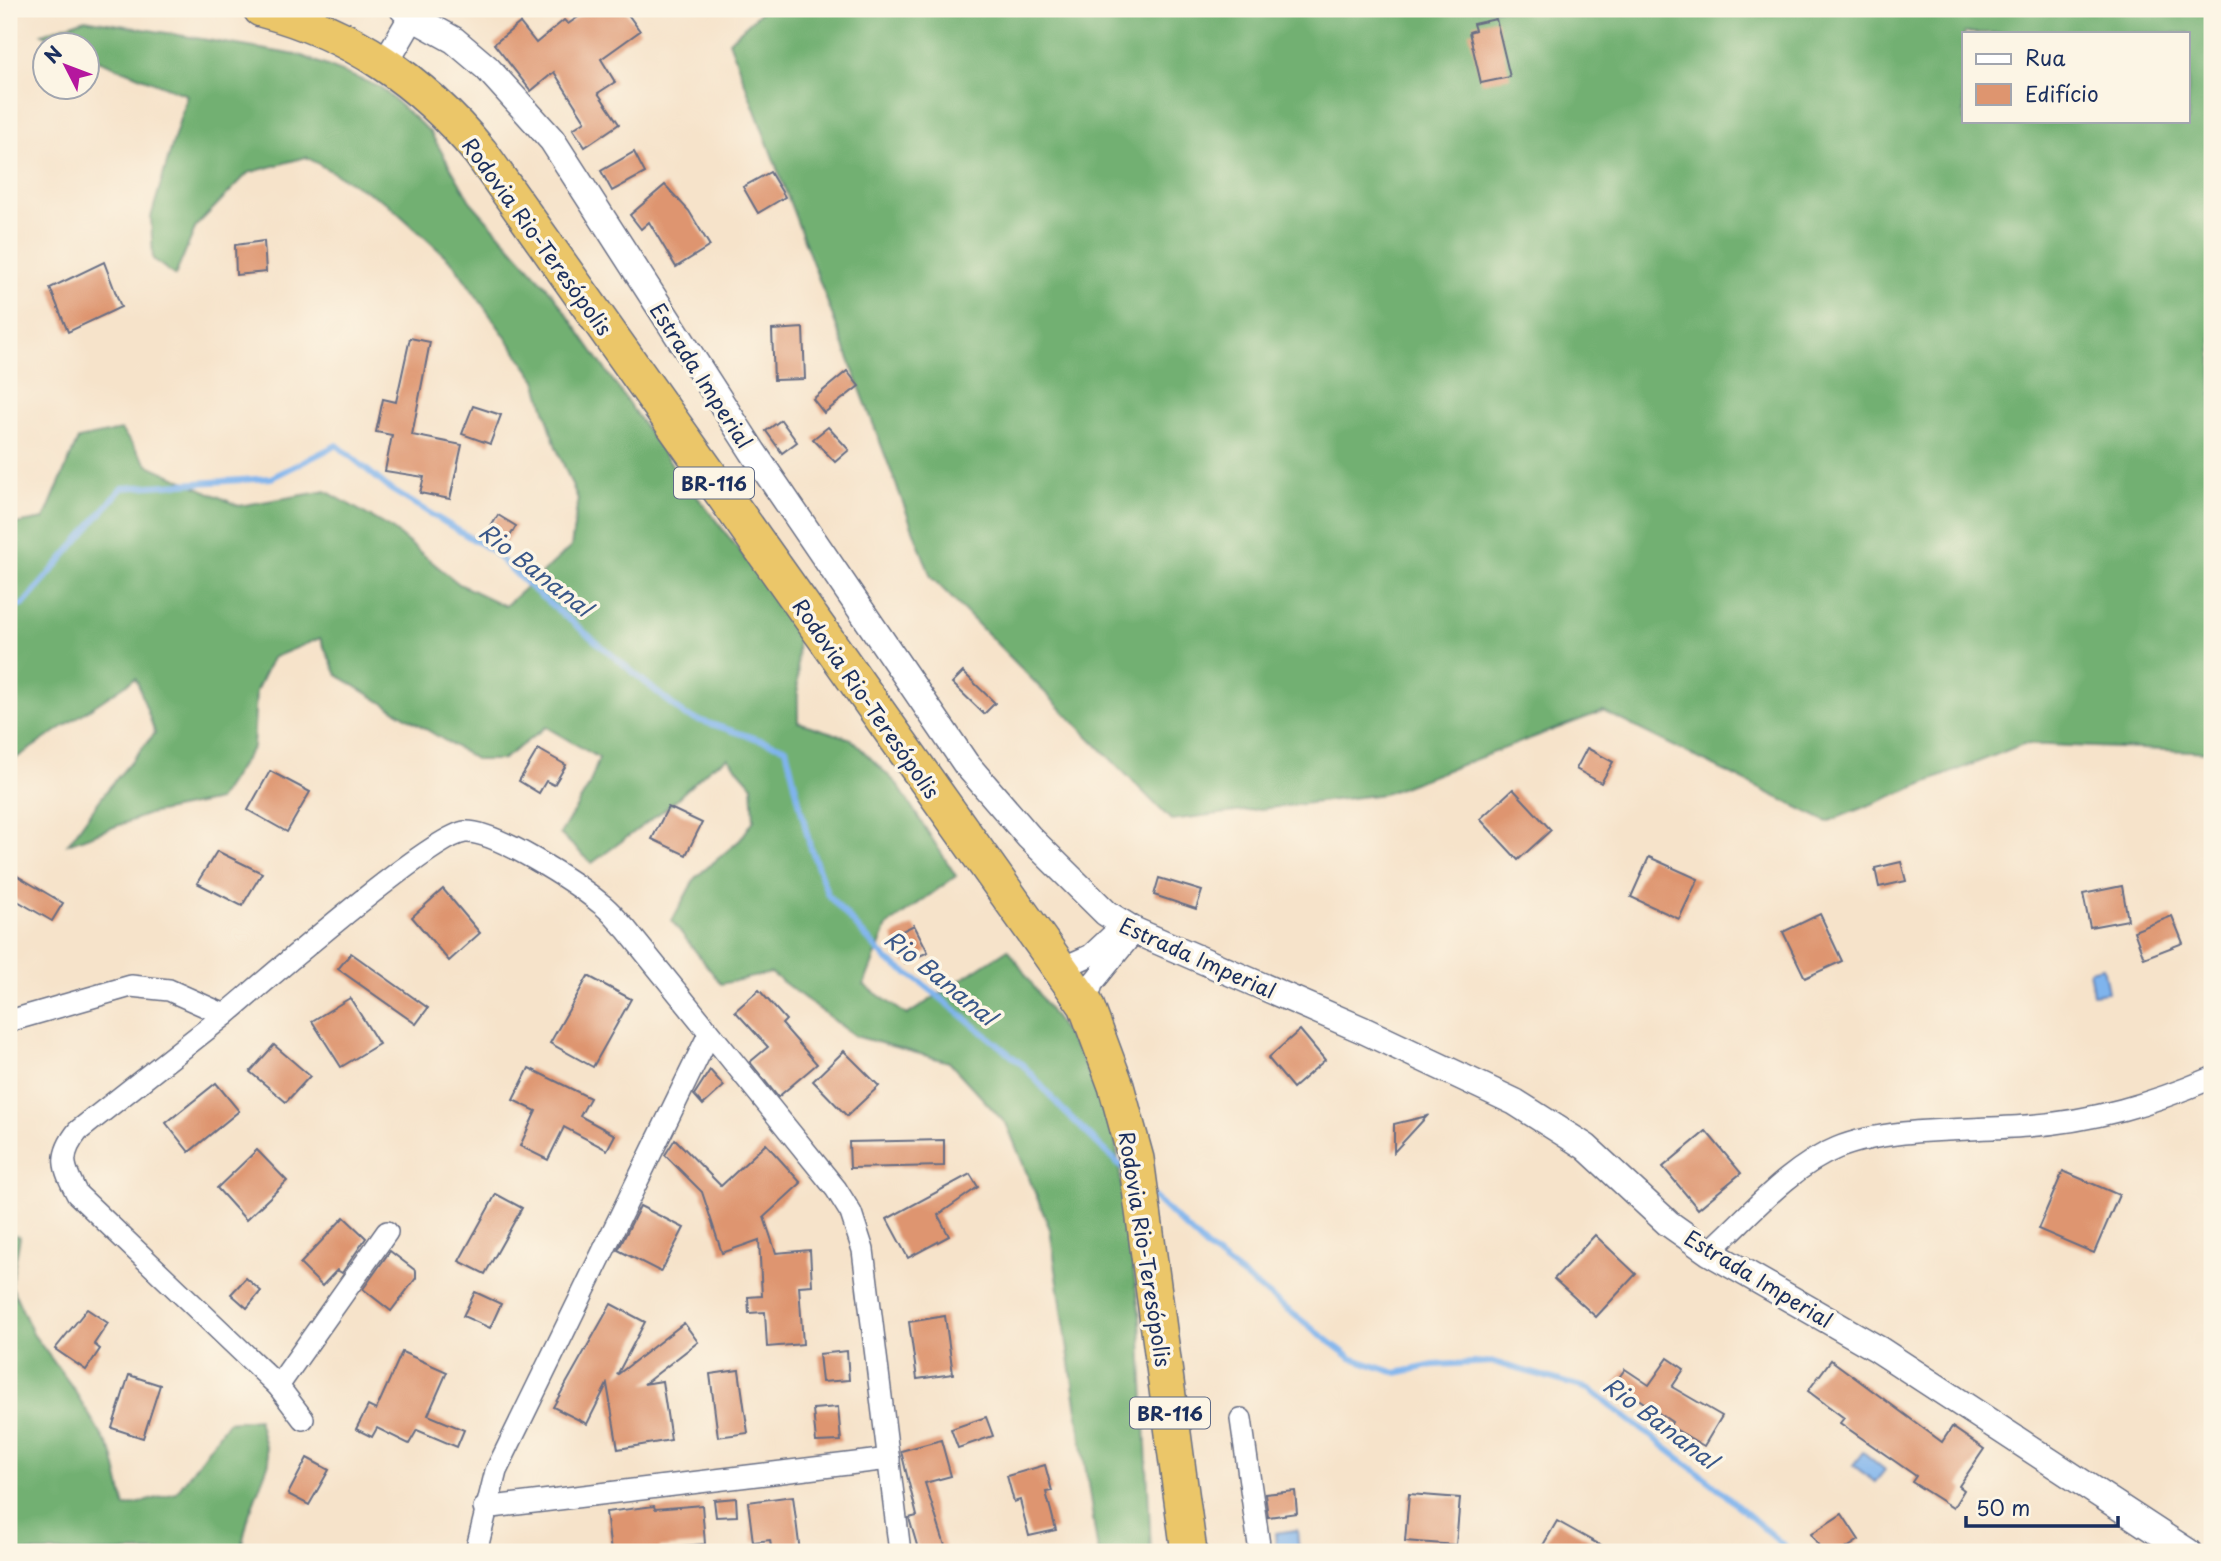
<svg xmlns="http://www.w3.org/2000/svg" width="2221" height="1561" font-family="'Playpen Sans',sans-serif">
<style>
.forest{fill:#72b072;stroke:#467068;stroke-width:2;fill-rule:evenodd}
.water{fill:#7fb4ed;stroke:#4d72a6;stroke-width:2}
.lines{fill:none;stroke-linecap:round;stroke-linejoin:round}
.stream{stroke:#7fb4ed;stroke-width:6}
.building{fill:#de956f}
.minor-casing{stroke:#686e84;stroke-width:24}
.tertiary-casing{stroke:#686e84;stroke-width:29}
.trunk-casing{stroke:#686e84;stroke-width:38}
.minor{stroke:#fff;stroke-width:21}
.tertiary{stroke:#fff;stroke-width:26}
.trunk{stroke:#ebc669;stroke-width:35}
.labels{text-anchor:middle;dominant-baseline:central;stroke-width:7;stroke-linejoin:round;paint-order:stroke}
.shield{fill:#fcf5e5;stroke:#5e6a86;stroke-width:2}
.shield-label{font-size:19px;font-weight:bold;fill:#1b2f5e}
.street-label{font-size:21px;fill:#1b2f5e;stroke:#fcf5e5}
.water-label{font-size:23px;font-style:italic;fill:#395789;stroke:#fcf5e5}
</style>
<rect width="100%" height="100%" fill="#fcf5e5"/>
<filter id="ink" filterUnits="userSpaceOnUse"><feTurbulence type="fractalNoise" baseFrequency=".0143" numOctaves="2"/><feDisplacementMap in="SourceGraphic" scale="14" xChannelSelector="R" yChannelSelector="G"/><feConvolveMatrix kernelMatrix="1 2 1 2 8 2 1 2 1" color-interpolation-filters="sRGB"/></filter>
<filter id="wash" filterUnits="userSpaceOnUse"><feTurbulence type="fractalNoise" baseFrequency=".00686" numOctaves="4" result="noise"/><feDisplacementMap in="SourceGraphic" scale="28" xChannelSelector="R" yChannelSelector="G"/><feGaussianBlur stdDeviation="1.57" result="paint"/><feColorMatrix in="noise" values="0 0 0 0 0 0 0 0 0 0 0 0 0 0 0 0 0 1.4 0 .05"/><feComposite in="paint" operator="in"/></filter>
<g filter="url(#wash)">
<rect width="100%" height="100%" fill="#f6e3ca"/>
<g class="forest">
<path d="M764 9H2212V752L2023 744 1827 822 1603 711 1384 794 1171 820 931 577 729 41ZM1964 33H2188V121H1964Z"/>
<path d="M85 19 302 56 380 87 430 132 470 201 553 294 663 453 797 624 798 722 851 739 897 784 956 876 887 926 864 985 907 1015 1008 949 1079 1053 1114 1131 1140 1317 1151 1552H1098L1050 1229 1007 1125 949 1062 855 1036 771 973 721 984 672 921 695 878 740 840 754 820 752 785 728 758 711 767 668 807 592 863 560 834 589 786 599 758 546 727 502 760H477L337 675 320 638 272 658 256 691 253 747 218 800 149 814 68 844 107 790 155 733 136 678 9 763V525L44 519 78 439 121 430 148 465 239 506 326 491 393 530 459 584 505 606 571 547 578 499 556 447 536 380 453 263 387 203 306 157 248 173 196 226 175 276 153 259 151 217 187 95 88 56V46L65 45 42 34Z"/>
<path d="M9 1233 20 1237 11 1285 33 1334 71 1385 113 1454 125 1507 176 1493 228 1422 258 1419 269 1462 249 1515 240 1552H9Z"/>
</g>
<g class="water">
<path d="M2103 967 2108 992 2093 994 2089 970Z"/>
<path d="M1863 1452 1885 1470 1875 1482 1853 1465Z"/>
<path d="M1297 1530 1299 1552H1277L1275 1533Z"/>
</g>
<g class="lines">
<g class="stream">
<path d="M9 608 23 605 122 488 271 478 337 445 390 489 492 551 531 588 686 716 786 748 810 846 828 895 887 960 922 983 1024 1066 1062 1109 1123 1168"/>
<path d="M1154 1197 1208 1249 1351 1358 1396 1373 1434 1365 1493 1362 1589 1389 1712 1483 1791 1552"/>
</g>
</g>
<g id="blocks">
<g class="building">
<path d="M590 9H624L640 31 601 59 615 82 598 93 619 124 585 147 573 129 585 121 554 72 531 91 494 44 520 23 536 43 564 20 568 24Z"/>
<path d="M1496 19 1510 77 1481 83 1469 32 1475 30 1473 24Z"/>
<path d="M634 152 645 173 612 191 601 171Z"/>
<path d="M770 172 785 197 758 213 743 187Z"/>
<path d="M665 185 689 211 710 246 676 267 649 222 641 229 630 215Z"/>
<path d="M264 241 266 272 236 275 235 245Z"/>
<path d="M104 262 121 307 68 332 50 288Z"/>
<path d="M803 328 805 379 774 380 772 330Z"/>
<path d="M410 338 430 342 412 435 462 445 450 499 420 493 424 477 385 471 392 435 376 432 383 399 396 402Z"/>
<path d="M847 371 859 386 824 413 813 399Z"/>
<path d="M473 406 501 415 490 444 462 434Z"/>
<path d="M781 420 797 442 782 453 766 431Z"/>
<path d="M828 427 849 450 835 462 813 439Z"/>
<path d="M498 515 516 526 503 548 485 537Z"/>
<path d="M963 672 995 703 984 714 952 683Z"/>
<path d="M1587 748 1613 762 1601 783 1576 769Z"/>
<path d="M538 749 566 765 554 785 546 781 539 793 519 781Z"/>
<path d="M270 771 310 792 287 832 248 810Z"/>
<path d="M1513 789 1551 830 1518 860 1480 819Z"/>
<path d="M668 807 702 823 686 855 652 839Z"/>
<path d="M217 851 262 873 242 906 197 883Z"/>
<path d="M1649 857 1698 879 1679 919 1631 897Z"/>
<path d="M1901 862 1906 881 1879 887 1875 868Z"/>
<path d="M9 871 63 903 52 921 9 896Z"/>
<path d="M1159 878 1202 891 1196 909 1154 895Z"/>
<path d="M2122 886 2128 920 2090 927 2083 894Z"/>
<path d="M443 889 480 933 449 961 412 917Z"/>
<path d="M1820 914 1842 961 1805 978 1783 932Z"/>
<path d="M2172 916 2183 943 2144 958 2134 931Z"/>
<path d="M914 925 928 952 905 963 892 936Z"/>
<path d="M351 953 428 1008 416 1024 338 969Z"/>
<path d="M588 976 631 999 593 1067 550 1043Z"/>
<path d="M759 990 786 1020 782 1024 817 1064 778 1097 750 1062 768 1047 735 1011Z"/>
<path d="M350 998 379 1044 341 1067 312 1021Z"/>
<path d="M1300 1030 1325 1060 1293 1088 1268 1058Z"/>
<path d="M274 1045 310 1076 286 1102 250 1072Z"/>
<path d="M844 1051 879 1086 847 1116 813 1081Z"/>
<path d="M529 1068 590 1098 580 1116 615 1135 607 1150 564 1127 548 1160 520 1146 536 1111 513 1100Z"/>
<path d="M710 1070 724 1086 703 1105 694 1095Z"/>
<path d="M216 1083 239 1111 189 1152 166 1123Z"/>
<path d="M1427 1116 1394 1152V1124Z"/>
<path d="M1706 1131 1741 1173 1698 1209 1663 1167Z"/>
<path d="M675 1139 721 1186 766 1144 801 1183 764 1217 776 1253 810 1250 812 1285 799 1286 803 1344 767 1347 765 1312 749 1313 748 1297 762 1296 759 1240 722 1253 702 1192 665 1155Z"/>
<path d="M944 1140V1166L850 1168 849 1142Z"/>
<path d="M257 1150 287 1181 246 1220 217 1188Z"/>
<path d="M2063 1171 2119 1195 2094 1253 2038 1229Z"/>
<path d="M970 1174 978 1187 938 1215 949 1236 908 1258 887 1219Z"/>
<path d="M496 1194 522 1208 485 1274 459 1261Z"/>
<path d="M640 1206 684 1228 661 1272 618 1250Z"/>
<path d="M344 1217 366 1238 342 1273 337 1270 322 1286 300 1264Z"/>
<path d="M1595 1235 1636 1274 1596 1317 1554 1279Z"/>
<path d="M390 1251 416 1271V1278L391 1311 363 1289Z"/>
<path d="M246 1278 261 1291 247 1308 231 1294Z"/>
<path d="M475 1292 501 1304 490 1328 463 1316Z"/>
<path d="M611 1304 645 1322 617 1375 684 1323 698 1342 644 1384 662 1381 671 1440 618 1449 607 1384 587 1424 553 1407Z"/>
<path d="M87 1309 108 1323 94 1344 100 1349 86 1370 55 1349Z"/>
<path d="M945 1316 953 1374 917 1379 909 1322Z"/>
<path d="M847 1351 849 1380 822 1382 819 1354Z"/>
<path d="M402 1352 447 1372 428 1415 464 1430 457 1447 417 1430 409 1444 377 1428 372 1437 356 1429 368 1406 376 1410Z"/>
<path d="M1668 1358 1684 1369 1672 1387 1722 1416 1704 1446 1670 1426 1672 1422 1615 1383 1625 1369 1649 1385Z"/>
<path d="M1831 1360 1942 1442 1952 1427 1984 1449 1959 1486 1964 1490 1953 1508 1912 1482 1916 1476 1840 1423 1844 1418 1808 1391Z"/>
<path d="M739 1370 748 1433 718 1437 710 1374Z"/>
<path d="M129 1375 160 1385 143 1438 112 1428Z"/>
<path d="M838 1407 841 1441 816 1442 813 1409Z"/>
<path d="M986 1417 993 1436 958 1448 951 1429Z"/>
<path d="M941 1440 951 1476 925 1483 947 1552H919L909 1518 917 1516 901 1451Z"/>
<path d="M307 1458 329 1470 309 1505 288 1494Z"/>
<path d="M1045 1465 1052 1491 1046 1492 1056 1530 1029 1536 1020 1500 1014 1502 1007 1476Z"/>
<path d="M1295 1491 1297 1513 1268 1517 1265 1494Z"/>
<path d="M1409 1494 1460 1498 1456 1545 1405 1541Z"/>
<path d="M793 1496 800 1552H772L770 1540 753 1542 748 1502Z"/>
<path d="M736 1498 737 1516 716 1517 714 1500Z"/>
<path d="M702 1505 705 1544 660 1548V1552H611L606 1512 654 1506 655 1509Z"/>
<path d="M1842 1514 1859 1540 1841 1552H1823L1811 1534Z"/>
<path d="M1557 1521 1612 1552H1539Z"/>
</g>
</g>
</g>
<g filter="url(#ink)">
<use href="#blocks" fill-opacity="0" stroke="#686e84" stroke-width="2"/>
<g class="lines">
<g class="minor-casing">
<g id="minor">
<path d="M1062 968 1091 955 1123 925"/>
<path d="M1086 1005 1092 984 1135 931"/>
<path d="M225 1015 78 1131C58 1156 63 1167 77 1194L278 1386 303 1419"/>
<path d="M9 1021 131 986 169 990 225 1015C262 984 432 835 465 832 495 830 576 883 600 903 610 910 618 921 626 929L836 1189 851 1213 863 1250 900 1552"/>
<path d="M1709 1252C1748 1217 1788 1168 1837 1148 1892 1126 1969 1131 2027 1126 2094 1121 2151 1104 2212 1078"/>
<path d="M278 1386 387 1232"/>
<path d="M1241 1419 1260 1552"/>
<path d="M484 1508 889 1459"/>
<path d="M476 1552 496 1471 709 1034"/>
</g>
</g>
<g class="tertiary-casing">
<g id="tertiary">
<path d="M412 17 454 40 487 68 552 140 753 452 966 764 1029 837 1106 913 1135 931 1363 1030 1515 1102 1586 1147 1668 1223 1709 1252 1878 1349 2188 1552"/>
<path d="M384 65 412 17 403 9"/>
</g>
</g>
<g class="trunk-casing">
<path id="trunk" d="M261 9C351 33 421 80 480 152L1086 1005 1116 1086 1136 1159 1189 1552"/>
</g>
<use href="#minor" class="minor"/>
<use href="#tertiary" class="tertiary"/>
<use href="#trunk" class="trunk"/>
</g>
</g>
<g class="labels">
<g class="shield">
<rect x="674" y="467.5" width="80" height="31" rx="5"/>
<rect x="1130" y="1397.5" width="80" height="31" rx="5"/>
</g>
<g class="shield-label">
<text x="714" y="483">BR-116</text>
<text x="1170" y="1413">BR-116</text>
</g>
<g class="street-label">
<text transform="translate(538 236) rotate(54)">Rodovia Rio-Teresópolis</text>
<text transform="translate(702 375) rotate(57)">Estrada Imperial</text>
<text transform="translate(867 698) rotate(55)">Rodovia Rio-Teresópolis</text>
<text transform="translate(1198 957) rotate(24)">Estrada Imperial</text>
<text transform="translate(1146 1249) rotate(81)">Rodovia Rio-Teresópolis</text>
<text transform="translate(1759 1278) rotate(31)">Estrada Imperial</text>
</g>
<g class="water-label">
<text transform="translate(536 569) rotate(38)">Rio Bananal</text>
<text transform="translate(941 977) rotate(39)">Rio Bananal</text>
<text transform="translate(1661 1422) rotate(37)">Rio Bananal</text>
</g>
</g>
<rect width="2221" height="1561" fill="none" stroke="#fcf5e5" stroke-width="35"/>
<rect x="1962" y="32" width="228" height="91" fill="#fcf5e5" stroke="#a2a6af" stroke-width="2"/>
<rect x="1976" y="54" width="35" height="10" fill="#ffffff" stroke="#a2a6af" stroke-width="2"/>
<text x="2025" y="66" font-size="21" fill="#1b2f5e">Rua</text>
<rect x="1976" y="84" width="35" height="21" fill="#de956f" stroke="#a2a6af" stroke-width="2"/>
<text x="2025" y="102" font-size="21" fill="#1b2f5e">Edifício</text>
<g transform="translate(66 66) rotate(312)"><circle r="33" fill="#fcf5e5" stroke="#a2a6af" stroke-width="2"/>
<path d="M0-5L12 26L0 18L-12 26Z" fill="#b5179e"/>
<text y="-10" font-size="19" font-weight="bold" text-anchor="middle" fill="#1b2f5e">N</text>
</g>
<path d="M1966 1516v10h152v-10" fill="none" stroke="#1b2f5e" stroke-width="3.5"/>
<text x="1976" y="1516" font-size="21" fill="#1b2f5e" stroke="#fcf5e5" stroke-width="5" paint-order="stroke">50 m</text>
</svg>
